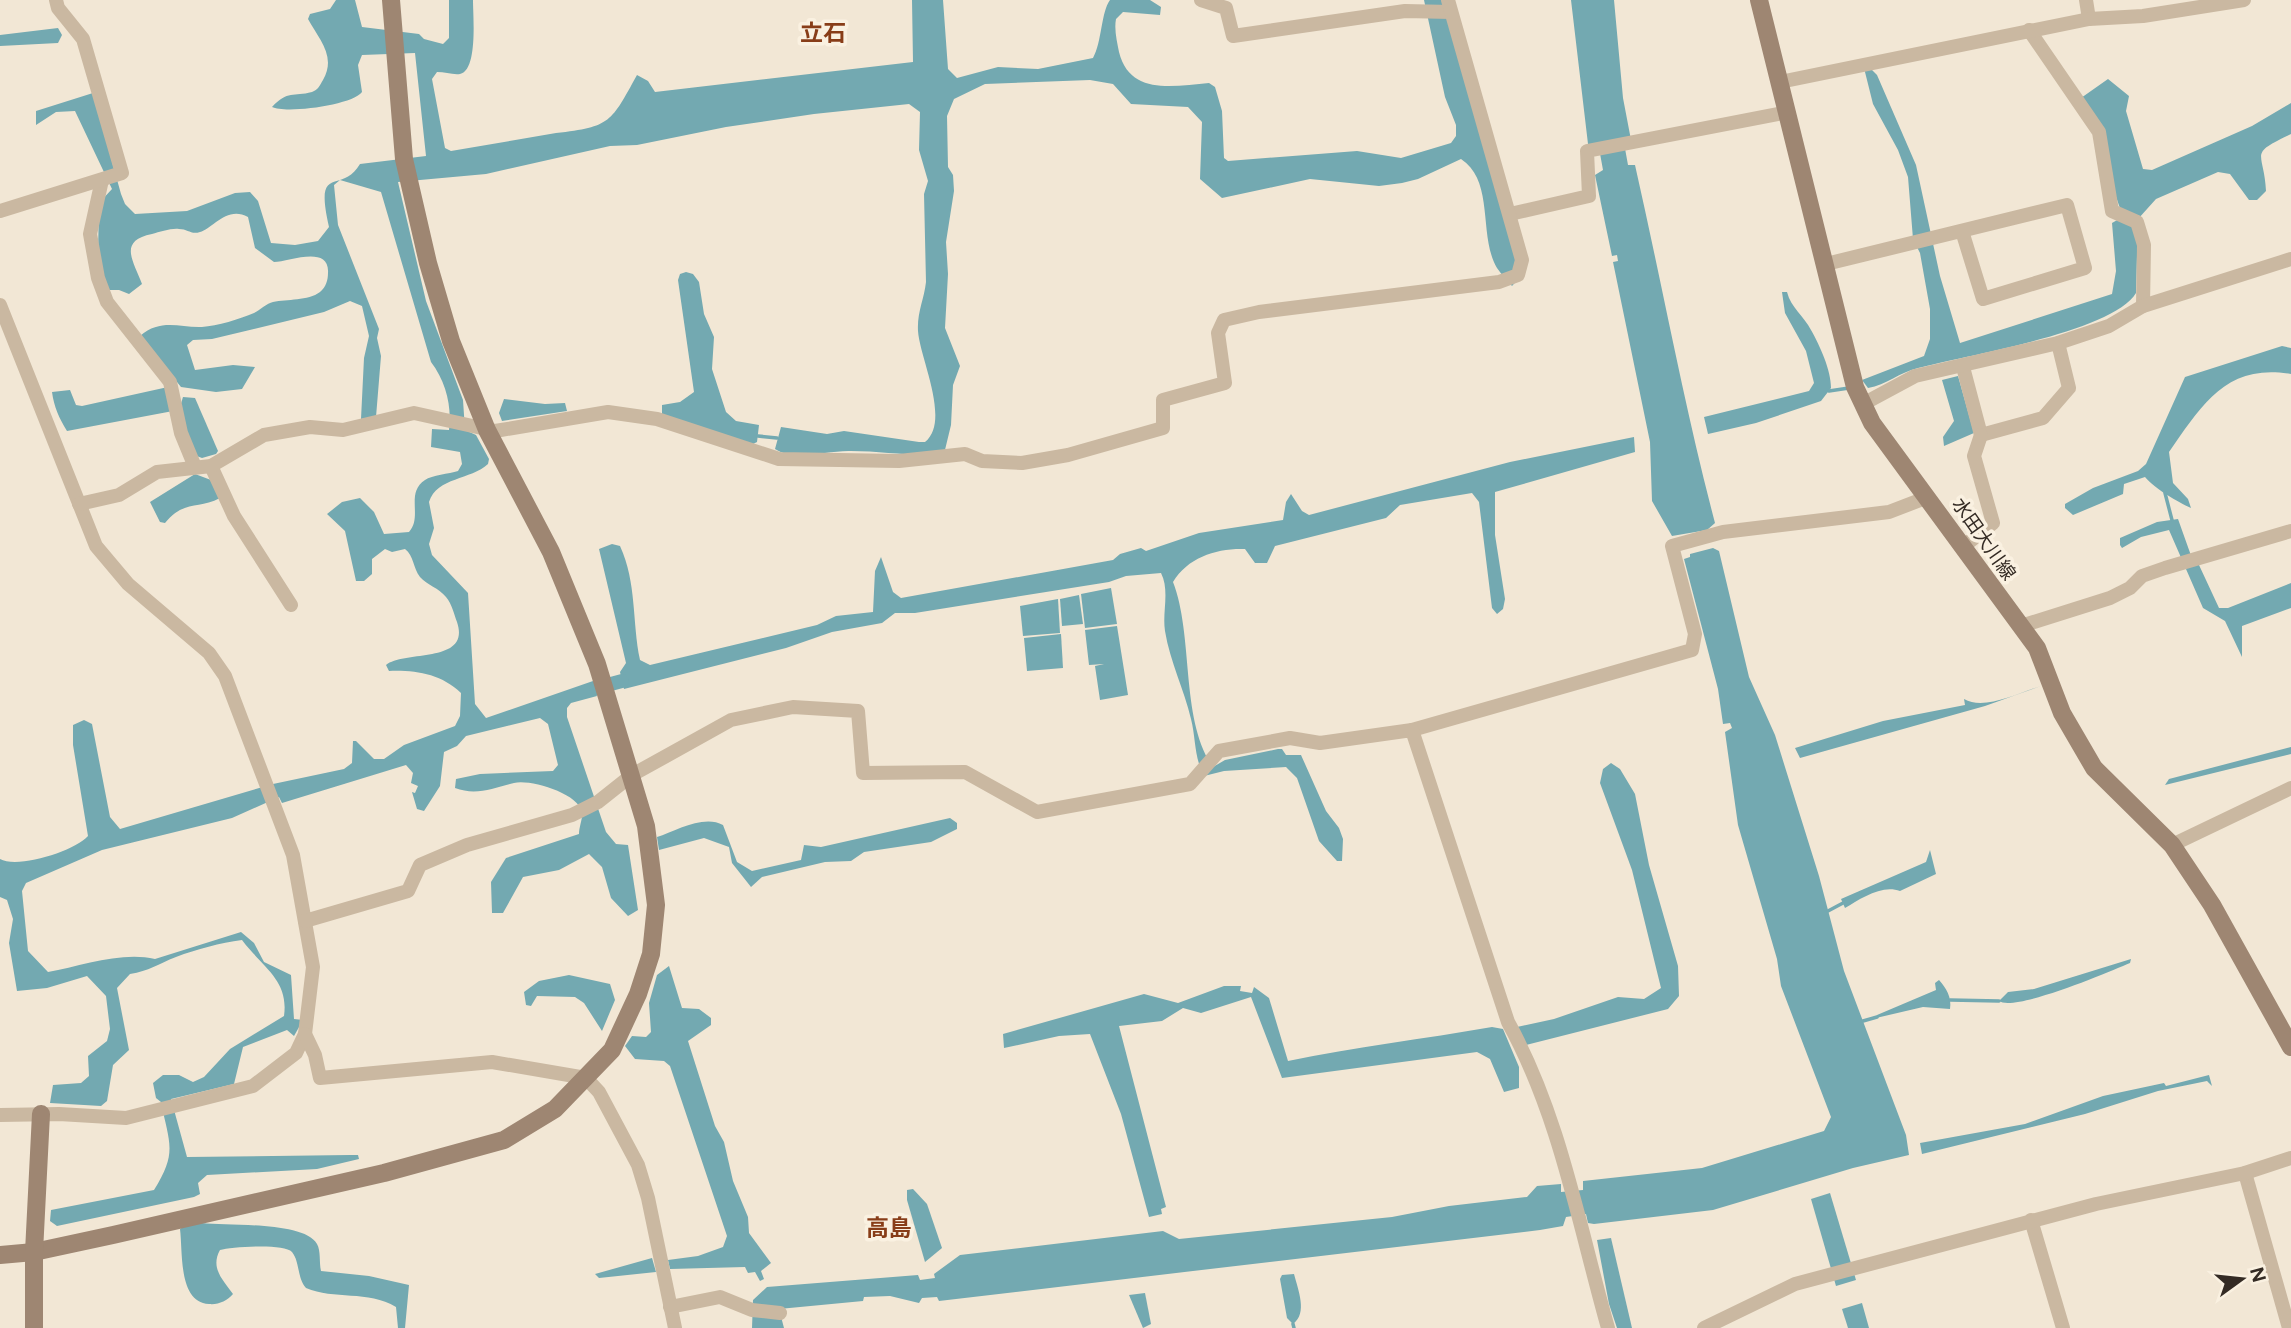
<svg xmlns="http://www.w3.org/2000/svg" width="2291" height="1328" font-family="Figtree,'Noto Sans JP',sans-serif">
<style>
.water{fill:#73a9b1}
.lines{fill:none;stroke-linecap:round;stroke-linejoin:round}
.stream{stroke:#73a9b1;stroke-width:3.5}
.canal{stroke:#73a9b1;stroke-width:14}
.street{stroke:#cab8a1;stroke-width:14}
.secondary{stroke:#9e8672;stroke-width:18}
.labels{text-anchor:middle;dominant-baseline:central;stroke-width:7;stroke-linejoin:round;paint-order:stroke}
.street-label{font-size:19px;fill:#342b24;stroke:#faf1e1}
.quarter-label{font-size:23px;font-weight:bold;fill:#883d18;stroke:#faf1e1}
</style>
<rect width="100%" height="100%" fill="#f2e7d5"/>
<g class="water">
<path d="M336 0H355L362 27 419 34 424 39 443 44 449 38V0H473C473 16 478 70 460 74 453 75 445 72 437 72L432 79 445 148 451 151 556 133C611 127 611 122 637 75L648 81 655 92 913 62 912 0H943L948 69 957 78 998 67 1038 69 1093 58C1102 42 1101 12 1110 0H1150L1161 7 1160 15 1123 12 1116 19C1114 30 1117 41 1119 52 1130 96 1174 86 1209 83L1215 87 1222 111 1224 158 1228 161 1357 151 1401 158 1451 143 1456 136V125L1445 97 1424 0H1442L1521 276 1512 286C1507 280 1501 274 1497 268 1478 236 1495 181 1461 159L1418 179 1402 183 1379 186 1310 179 1222 198 1200 179 1202 122 1188 107 1131 104 1113 84 1090 80 985 84 954 99 947 116 948 167 953 175 954 191 946 242 948 274 945 328 960 366 953 385 951 425 944 454C912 457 883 451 851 451 828 450 795 462 775 449L781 427 827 434 844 431 919 442H925C951 421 920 359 918 331 917 312 924 300 926 282L924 194 928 181 919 150 920 112 909 104 814 114 726 127 637 145 610 146 486 174 398 182 426 301 463 400 465 430 476 435 489 459 488 464C471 480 437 477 429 502L434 528 429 544 432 555 468 593 475 704 486 718 593 681 597 696 571 703 567 708V717L606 832 616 844 628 845 638 910 628 916 611 898 602 867 589 854 559 870 523 877 503 913H492L491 882 506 858 579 834C579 827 583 818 582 812 578 793 530 779 514 783 494 788 476 796 455 788L456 779 480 774 553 771 558 765 548 724 540 718 466 736 457 746 444 752 440 786 424 811 417 809 412 792 415 793 418 786 411 783 413 773 406 765 282 803 279 797 232 818 102 850 26 883 22 891 28 951 48 972C81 966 122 951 155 959L241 932 254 943 264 962 291 975 294 1019 303 1020 294 1036 287 1030 243 1047 234 1084 171 1099 187 1157 350 1155H358L359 1159 317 1169 207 1175 198 1183 200 1194 194 1197 57 1226 50 1221 51 1210 154 1190C178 1152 169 1143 161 1102L156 1098 153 1083 163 1075H179L193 1082 204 1077 230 1049 284 1016C289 980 263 968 242 940 220 943 197 949 176 957 158 964 149 971 130 974L117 988 129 1050 113 1065 107 1101 101 1106 50 1103 53 1085 81 1083 89 1076 88 1056 107 1041 110 1029 106 996 87 976 47 988 17 991 9 943 13 919 7 900 0 897V859C18 869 75 851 88 836L73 745V725L84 720 92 724 110 817 120 829 273 784 344 769 352 763 353 741H356L374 759H384L404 745 455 726 460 716 461 693C441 674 416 670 389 671L386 665C406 650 471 664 457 622 454 614 452 604 446 597 439 588 427 585 420 577 413 568 414 556 405 549L392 552 385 549 372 559V574L364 581H356L345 531 327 514 342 502 360 498 374 512 384 534 409 532C423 517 405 493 425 480 432 475 449 474 458 471L462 464 460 452 431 447 432 429 449 430C452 406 446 382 431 362L381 192 340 180 334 185 338 225 379 329 377 338 381 356 376 417 361 419 364 358 369 336 362 306 350 301 324 312 212 339 193 340 187 345 195 370 233 365 255 367 242 389 216 392 181 387 140 336C161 318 180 328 202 327 217 326 240 319 254 313 260 310 267 303 273 302 287 299 308 301 320 292 326 287 328 280 328 273 330 244 288 262 274 262L255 248 248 217C227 205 212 229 200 232 191 235 188 229 179 229 171 228 160 232 152 234 118 241 133 260 142 284L129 294 119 290H108L98 255 99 203 112 189 75 111 56 112 36 125V111L93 93 121 194 125 204 135 214 187 211 235 193 250 192 258 201 271 243 295 245 318 241 329 227C314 161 341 196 360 164L426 156 415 53 362 55 358 65 362 92C353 105 286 114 272 107 288 90 293 97 312 92 318 90 320 85 323 80 337 56 318 38 308 19L310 14 330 9Z"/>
<path d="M1571 0H1614L1623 98 1631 140 1624 143 1628 165H1635C1662 284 1684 405 1715 523L1707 530 1672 536 1652 501 1650 442 1613 262 1618 261 1617 255 1612 256 1595 175 1603 170 1599 148 1588 144Z"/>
<path d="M58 28 62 35 58 43 0 46V35Z"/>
<path d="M1869 67 1877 75 1916 165 1940 276 1960 343 2112 294 2116 271 2112 223 2119 219 2121 211 2081 98 2108 79 2129 96 2126 111 2143 169 2152 170 2252 126 2291 103V134C2247 155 2264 150 2266 191L2257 200H2249L2230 174 2218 172 2156 199 2138 219 2136 293C2113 332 1963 356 1918 368 1900 372 1886 385 1868 388L1862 380 1924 356 1930 339V309L1920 253 1913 239 1908 177 1898 150 1873 104 1864 68Z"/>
<path d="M686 272 693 274 699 282 704 314 714 337 712 369 726 412 736 421 759 425 757 442 753 444 662 417V405L680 402 694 392 678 280 680 274Z"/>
<path d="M1782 292H1787C1791 308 1804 316 1811 330 1820 346 1831 370 1831 388L1821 401 1756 423 1708 434 1704 417 1809 391 1814 383 1806 351 1785 313Z"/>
<path d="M2282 346 2291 348V374C2226 363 2202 405 2169 452L2173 483 2188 499 2191 508C2178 502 2155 489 2145 477L2124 484 2123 494 2073 515 2065 508V504L2093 488 2138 471 2146 464 2185 377Z"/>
<path d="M1958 376 1974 433 1944 446 1943 437 1954 421 1942 380Z"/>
<path d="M168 387 173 411 67 431C59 418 54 407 52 392L70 390 76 405 82 406Z"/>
<path d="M183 397 195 398 218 451 216 454 202 458 194 455 180 407Z"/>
<path d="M504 399 545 404 565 403 567 411 502 421 499 413Z"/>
<path d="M1634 437 1635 452 1495 492V535L1505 599 1503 609 1497 614 1492 608 1479 502 1472 493 1400 505 1386 518 1275 546 1267 563H1255L1245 549C1217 548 1188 557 1173 582 1194 636 1180 720 1213 767L1225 760 1278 749H1282L1286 755H1301L1326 811 1339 828 1343 839 1342 861H1337L1319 841 1297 778 1286 767 1224 771 1204 776C1194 757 1196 739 1191 719 1184 689 1170 662 1165 631 1162 612 1170 591 1161 573L1126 576 1109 582 915 613H895L882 623 832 632 786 648 624 689 620 672 626 663 599 549 612 544 620 546C637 583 632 622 640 660L650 665 817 625 836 616 873 612 875 571 881 557 893 592 901 598 1113 560 1120 554 1141 548 1146 551 1199 533 1283 520 1286 502 1291 494 1302 511 1309 515 1510 462Z"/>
<path d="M195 474 211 480 220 498C198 510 185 499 165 523L160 522 150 502Z"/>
<path d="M2178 519 2194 564 2199 565 2219 608H2228L2291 583V608L2242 626V657L2225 621 2203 608 2169 530 2141 537 2122 548 2120 545V538L2157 522Z"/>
<path d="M1713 548 1719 551 1749 677 1775 735 1819 876 1844 971 1906 1135 1909 1155 1853 1168 1713 1210 1594 1224 1588 1223 1586 1214 1566 1217 1563 1226 1540 1230 939 1301 937 1297 922 1298 919 1303 890 1296 864 1297 863 1301 779 1309 784 1328H752L753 1300 767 1287 918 1275 920 1280 935 1278 934 1274 960 1255 1163 1231 1179 1239 1392 1217 1449 1206 1527 1197 1537 1186 1561 1184V1192L1583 1190V1181L1702 1168 1824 1131 1831 1117 1781 986 1777 959 1738 825 1725 732 1732 728 1730 723 1723 724 1718 689 1684 559 1690 557V554Z"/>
<path d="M1111 588 1117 624 1085 628 1081 594Z"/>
<path d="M1079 595 1083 624 1062 626 1060 599Z"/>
<path d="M1058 599 1060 633 1023 636 1020 606Z"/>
<path d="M1117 626 1128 695 1100 700 1095 666 1104 664 1089 665 1085 630Z"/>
<path d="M1061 634 1063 668 1027 671 1024 638Z"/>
<path d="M2041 686 1985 706 1800 758 1795 748 1883 721 1965 705 1964 699C1984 711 2018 693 2041 686Z"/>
<path d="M2291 747V754L2165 785 2169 779Z"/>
<path d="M1611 763 1620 769 1635 794 1649 865 1678 966 1679 996 1668 1009 1526 1045 1517 1027 1554 1019 1618 997 1644 999 1661 988 1632 870 1600 783 1603 769Z"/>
<path d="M950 818 957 823V829L931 842 864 852 851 861 825 862 762 877 751 887 732 863 729 847 704 838 659 850 657 837C675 831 704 814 723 825L737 862 752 871 801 860 804 845 821 847Z"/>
<path d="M1930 850 1936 874 1900 891C1882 884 1860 899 1845 908L1841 899 1926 862Z"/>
<path d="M2131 959 2130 963C2109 972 2015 1012 1999 1001L2008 992 2034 989Z"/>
<path d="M669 966 682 1008 699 1009 711 1018V1025L688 1041 715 1126 724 1142 733 1181 748 1217 749 1233 771 1263 761 1271 764 1279 760 1281 755 1272 748 1273 745 1267 670 1269 668 1260 698 1256 723 1247 727 1236 670 1066 664 1061 635 1059 625 1046 632 1036 646 1037 651 1032 649 1003 657 975Z"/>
<path d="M569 975 610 984 615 1000 602 1031 584 1003 575 997 537 996 531 1006 526 1005 524 992 539 981Z"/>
<path d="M1939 980C1946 988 1952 997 1950 1009L1923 1007 1876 1018 1877 1015 1936 990 1935 983Z"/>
<path d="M1224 986H1241L1240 991 1252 993 1254 987 1269 998 1288 1061C1355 1047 1424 1039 1492 1027L1503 1029 1519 1067V1088L1504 1092 1490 1059 1477 1052 1282 1078 1251 997 1201 1013 1183 1008 1162 1021 1119 1026 1166 1207 1161 1209 1162 1214 1149 1217 1121 1114 1090 1034 1059 1036 1004 1048 1003 1034 1144 994 1178 1003Z"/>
<path d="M2209 1075 2212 1086 2207 1081 2158 1091 2085 1114 1922 1154 1920 1143 2025 1124 2103 1096 2164 1083 2166 1086Z"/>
<path d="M913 1189 927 1204 942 1248 925 1262 907 1200V1190Z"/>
<path d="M1830 1193 1856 1280 1836 1286 1811 1199Z"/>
<path d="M202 1223C228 1226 304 1221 317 1244 321 1251 319 1262 321 1271L369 1276 409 1285 405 1328H398L396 1307C368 1290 334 1300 306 1288 297 1278 300 1262 292 1252 284 1243 232 1247 220 1250 210 1268 223 1280 233 1294 227 1301 218 1305 209 1304 178 1302 183 1253 180 1229L186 1225Z"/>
<path d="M1611 1238 1632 1328H1617L1609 1304 1597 1240Z"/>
<path d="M652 1258 656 1272 599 1278 595 1274Z"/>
<path d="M1294 1274C1298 1290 1308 1313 1293 1324L1287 1318 1280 1279 1282 1275Z"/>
<path d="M1145 1293 1151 1324 1143 1328 1129 1295Z"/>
<path d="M1862 1303 1869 1328H1848L1842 1309Z"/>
</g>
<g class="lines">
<g class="stream">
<path d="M1829 391 1849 388"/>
<path d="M758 436 777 438"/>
<path d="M2165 493 2172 520"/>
<path d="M1828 911 1843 903"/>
<path d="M1950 1000 1999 1001"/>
<path d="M1863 1021 1877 1017"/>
<path d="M1293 1324 1294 1328"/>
</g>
<path class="canal" d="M596 688 622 681"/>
<g class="street">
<path d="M1201 0 1226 8 1233 36 1405 11 1451 12"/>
<path d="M2086 0 2089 19"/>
<path d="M2029 30 2099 132 2112 211 2137 222 2144 245 2143 306"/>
<path d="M1780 82 2089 19 2143 16 2244 0"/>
<path d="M102 180 90 234 98 278 107 302 170 382 181 433 195 467"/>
<path d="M0 211 122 173 83 39 58 8 56 0"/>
<path d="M1510 214 1589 196 1587 151 1788 112"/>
<path d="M1826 264 2067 205 2085 268 1983 299 1962 231"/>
<path d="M0 305 96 546 128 584 209 653 225 676 293 855 313 967 305 1034 296 1053 253 1086 126 1118 59 1114 0 1115"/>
<path d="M1963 367 1981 435 2043 418 2069 388 2058 343"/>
<path d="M1863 404 1915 376 2058 343 2109 326 2143 306 2291 259"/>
<path d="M211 466 234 516 291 605"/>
<path d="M79 504 119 495 157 472 211 466 264 435 310 427 343 430 414 413 495 431 608 412 657 419 779 459 899 461 965 454 982 461 1022 463 1068 455 1163 428V400L1225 383 1218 333 1224 320 1259 312 1499 282 1518 275 1522 260 1448 0"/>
<path d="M1964 546 1993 523 1974 456 1981 435"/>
<path d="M2021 626 2110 598 2130 588 2142 576 2165 568 2291 531"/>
<path d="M1412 730 1692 650 1695 634 1672 546 1723 532 1889 512 1928 497"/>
<path d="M2172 845 2291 788"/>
<path d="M305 921 408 891 420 865 467 845 572 815 598 802 632 775 731 720 793 707 858 711 863 773 965 772 1037 812 1190 784 1219 751 1290 738 1320 743 1412 730 1508 1022C1560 1116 1579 1226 1608 1328"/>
<path d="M305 1034 315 1055 320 1078 492 1062 586 1078 599 1092 638 1165 648 1198 675 1328"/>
<path d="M2245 1173 2289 1328"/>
<path d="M2031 1220 2063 1328"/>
<path d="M670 1307 720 1297 752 1310 780 1313"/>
<path d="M1704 1328 1795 1284 2096 1204 2245 1173 2291 1158"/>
</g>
<g class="secondary">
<path d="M1759 0 1855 387 1872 423 2037 648 2062 713 2094 768 2172 845 2212 905 2291 1047"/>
<path d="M0 1255 34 1252 113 1235 384 1173 504 1140 555 1109 612 1050 638 994 651 954 656 905 646 826 597 664 551 552 487 430 451 341 428 263 404 159 391 0"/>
<path d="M34 1328V1252L41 1114"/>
</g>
</g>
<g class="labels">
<g class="street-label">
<text transform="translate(1984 539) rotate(55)">水田大川線</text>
</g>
<g class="quarter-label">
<text x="823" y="33">立石</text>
<text x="889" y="1228">高島</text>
</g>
</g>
<g transform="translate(2242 1279) rotate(75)" stroke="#faf1e1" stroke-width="5" paint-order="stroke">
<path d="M0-5L12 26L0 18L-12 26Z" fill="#342b24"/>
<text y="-10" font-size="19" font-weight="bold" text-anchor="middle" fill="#342b24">N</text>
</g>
</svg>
